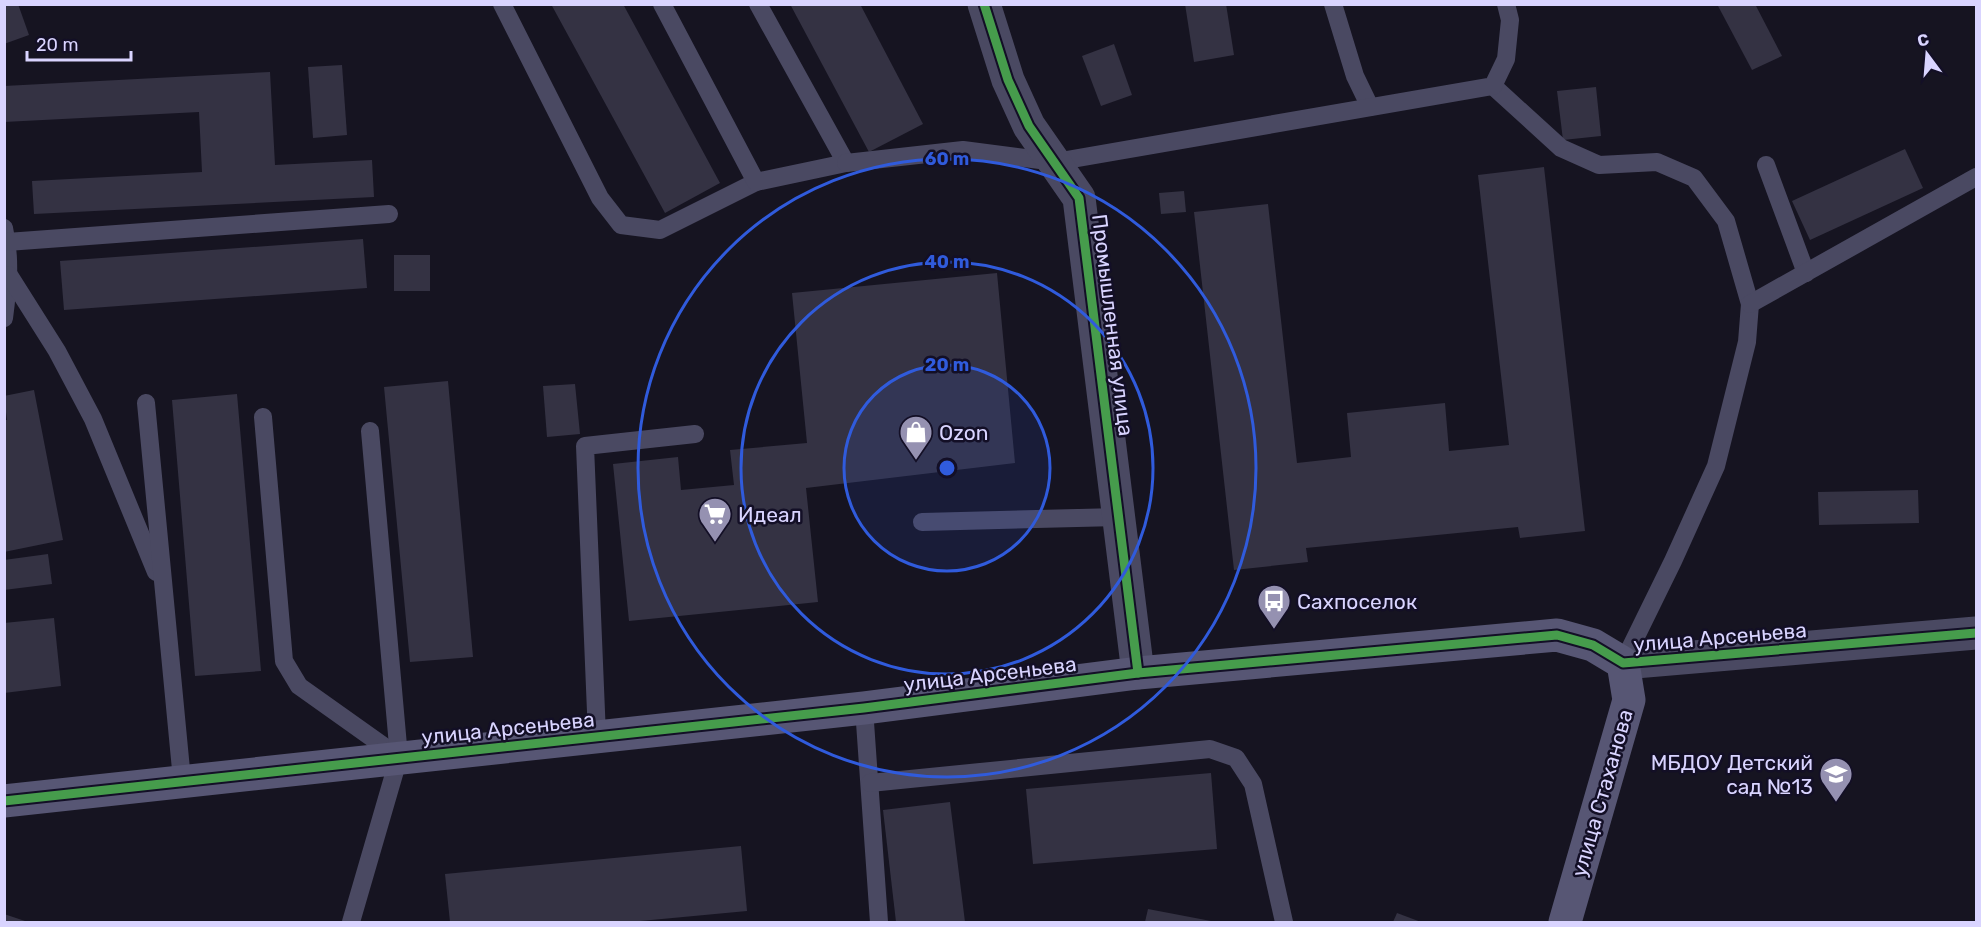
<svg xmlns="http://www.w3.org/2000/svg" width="1981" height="927" font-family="Rubik,sans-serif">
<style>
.building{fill:#343243}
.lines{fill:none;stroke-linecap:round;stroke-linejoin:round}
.lane{stroke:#4a4962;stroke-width:18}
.street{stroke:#4a4962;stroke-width:33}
.secondary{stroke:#575674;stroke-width:33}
.cycleway-casing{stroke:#130f26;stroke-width:13}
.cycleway{stroke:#469c4c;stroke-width:9}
.ring{fill:none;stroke:#305bdc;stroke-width:3}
.labels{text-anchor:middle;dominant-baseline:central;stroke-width:5;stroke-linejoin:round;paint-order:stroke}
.street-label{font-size:21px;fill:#d9d4ff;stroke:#130f26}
.poi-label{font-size:21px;fill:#d9d4ff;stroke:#130f26;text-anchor:start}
.centre{fill:#305bdc;stroke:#130f26;stroke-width:3}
.ring-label{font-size:18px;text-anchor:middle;font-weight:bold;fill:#305bdc;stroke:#130f26;stroke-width:5;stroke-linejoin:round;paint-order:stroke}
</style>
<rect width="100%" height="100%" fill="#161421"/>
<g class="building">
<path d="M4 4H18L29 35 4 44Z"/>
<path d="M551 4H623L720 183 665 213Z"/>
<path d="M790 4H860L923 124 869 152Z"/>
<path d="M1185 4H1226L1234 55 1194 62Z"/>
<path d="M1717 4H1755L1782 56 1752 70Z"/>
<path d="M1114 44 1132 95 1101 106 1082 56Z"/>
<path d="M342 65 347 135 313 138 308 67Z"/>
<path d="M270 72 275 165 372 160 374 197 34 214 32 181 202 172 199 112 4 122V86Z"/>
<path d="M1596 87 1601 136 1563 140 1557 91Z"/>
<path d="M1905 149 1923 188 1810 240 1792 201Z"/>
<path d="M1544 167 1585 531 1520 538 1518 527 1306 548 1308 562 1234 570 1194 212 1268 204 1297 463 1351 457 1347 413 1445 403 1449 451 1509 445 1478 175Z"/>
<path d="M1184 191 1186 212 1161 214 1159 193Z"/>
<path d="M363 239 367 288 64 310 60 261Z"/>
<rect x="394" y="255" width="36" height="36"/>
<path d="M997 273 1015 463 806 488 818 602 629 621 613 464 678 457 681 490 734 485 730 450 807 443 792 293Z"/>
<path d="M448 381 473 657 410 662 384 387Z"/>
<path d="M575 384 580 434 547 437 543 386Z"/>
<path d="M34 390 63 540 4 552V420H7L4 396Z"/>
<path d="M237 394 261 671 195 676 172 400Z"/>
<path d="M1918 490 1919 523 1819 525 1818 492Z"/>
<path d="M48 554 52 584 4 590V560Z"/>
<path d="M54 618 61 686 4 693V623Z"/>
<path d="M1211 773 1217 849 1033 864 1026 789Z"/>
<path d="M950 802 965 922H896L883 810Z"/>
<path d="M741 846 747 911 630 922H450L445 874Z"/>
<path d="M1148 909 1211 921V922H1145Z"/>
<path d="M1397 913 1421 922H1393Z"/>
<path d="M4 914 28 922H4Z"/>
</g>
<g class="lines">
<g class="lane">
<path d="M502 4 600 198 621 225 660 230 756 182"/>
<path d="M662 4 756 182 846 163 758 4"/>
<path d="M1333 4 1355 76 1370 107"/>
<path d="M1493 86 1561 148 1599 165 1657 162 1694 178 1726 221 1750 304 1747 342 1716 466 1673 561 1623 663"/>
<path d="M846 163 963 150 1055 162 1493 86 1506 59 1510 20 1506 4"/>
<path d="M1766 165 1806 273"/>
<path d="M4 228C11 259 8 288 4 318"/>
<path d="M7 242 389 214"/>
<path d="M9 275 57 351 93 419 156 572"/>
<path d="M1750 304 1976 177"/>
<path d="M146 403 182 780"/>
<path d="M263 417 284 661 299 686 399 757"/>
<path d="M922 522 1118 517"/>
<path d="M864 708 879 922"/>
<path d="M597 736 585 446 695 434"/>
<path d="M870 783 1210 749 1236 758 1253 784 1284 922"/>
<path d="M351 922 399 757 370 431"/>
</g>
<g class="street">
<path d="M984 4 1008 80 1029 126 1079 198 1138 673"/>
<path d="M1623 663 1976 633"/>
</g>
<path class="secondary" d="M4 801 864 708 1138 673 1557 635 1593 645 1623 663 1629 700 1565 922"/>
<g class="cycleway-casing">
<g id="cycleway">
<path d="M984 4 1008 80 1029 126 1079 198 1138 673"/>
<path d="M4 801 864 708 1138 673 1557 635 1593 645 1623 663 1976 633"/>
</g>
</g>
<use href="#cycleway" class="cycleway"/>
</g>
<circle cx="947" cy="468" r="103" fill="#305bdc" fill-opacity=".12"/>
<g class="ring">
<circle cx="947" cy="468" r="103"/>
<circle cx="947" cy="468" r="206"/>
<circle cx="947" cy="468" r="309"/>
</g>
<defs>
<g id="shop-pin" transform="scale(1.725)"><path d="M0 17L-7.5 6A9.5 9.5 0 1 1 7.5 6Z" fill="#9591b1" stroke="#130f26"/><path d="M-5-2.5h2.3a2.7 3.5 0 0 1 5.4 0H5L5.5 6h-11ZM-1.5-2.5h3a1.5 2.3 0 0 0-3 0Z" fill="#fff"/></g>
<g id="supermarket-pin" transform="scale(1.725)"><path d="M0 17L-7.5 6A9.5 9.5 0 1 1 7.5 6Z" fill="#9591b1" stroke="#130f26"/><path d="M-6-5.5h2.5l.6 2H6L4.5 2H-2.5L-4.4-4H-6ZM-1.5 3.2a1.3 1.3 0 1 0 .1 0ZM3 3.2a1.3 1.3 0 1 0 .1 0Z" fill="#fff"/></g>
<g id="bus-pin" transform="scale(1.725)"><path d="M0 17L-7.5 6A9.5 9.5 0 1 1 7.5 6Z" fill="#9591b1" stroke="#130f26"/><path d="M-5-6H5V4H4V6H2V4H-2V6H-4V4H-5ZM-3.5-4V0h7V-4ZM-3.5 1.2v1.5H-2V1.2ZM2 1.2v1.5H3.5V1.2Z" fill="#fff"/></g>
<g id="school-pin" transform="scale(1.725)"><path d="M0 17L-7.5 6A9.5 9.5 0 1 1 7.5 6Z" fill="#9591b1" stroke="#130f26"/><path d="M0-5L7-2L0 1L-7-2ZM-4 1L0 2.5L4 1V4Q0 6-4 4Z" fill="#fff"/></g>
</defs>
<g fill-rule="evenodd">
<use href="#shop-pin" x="916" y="432"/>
<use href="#supermarket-pin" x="715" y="514"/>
<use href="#bus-pin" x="1274" y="601"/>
<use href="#school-pin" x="1836" y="774"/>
</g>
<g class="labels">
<g class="street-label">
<text transform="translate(1113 325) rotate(83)">Промышленная улица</text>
<text transform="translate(1720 637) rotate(-5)">улица Арсеньева</text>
<text transform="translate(990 674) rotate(-7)">улица Арсеньева</text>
<text transform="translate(508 728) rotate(-6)">улица Арсеньева</text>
<text transform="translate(1602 793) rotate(-74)">улица Стаханова</text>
</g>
<g class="poi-label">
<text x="939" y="432">Ozon</text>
<text x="738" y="514">Идеал</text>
<text x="1297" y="601">Сахпоселок</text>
<text x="1813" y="762" text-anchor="end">МБДОУ Детский<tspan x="1813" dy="24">сад №13</tspan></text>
</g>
</g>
<circle cx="947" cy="468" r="9" class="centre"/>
<g class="ring-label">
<text x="947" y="165">60 m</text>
<text x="947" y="268">40 m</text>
<text x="947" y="371">20 m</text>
</g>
<rect width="1981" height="927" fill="none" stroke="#d9d4ff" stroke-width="12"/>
<g transform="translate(1927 54) rotate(344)" stroke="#130f26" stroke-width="4.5" paint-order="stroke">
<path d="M0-4.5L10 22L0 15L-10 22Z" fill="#d9d4ff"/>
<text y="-9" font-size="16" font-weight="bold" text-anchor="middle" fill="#d9d4ff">С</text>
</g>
<path d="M27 51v9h104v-9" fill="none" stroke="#d9d4ff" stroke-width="3"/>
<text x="36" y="51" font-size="18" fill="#d9d4ff" stroke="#130f26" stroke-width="4.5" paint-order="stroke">20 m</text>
</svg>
